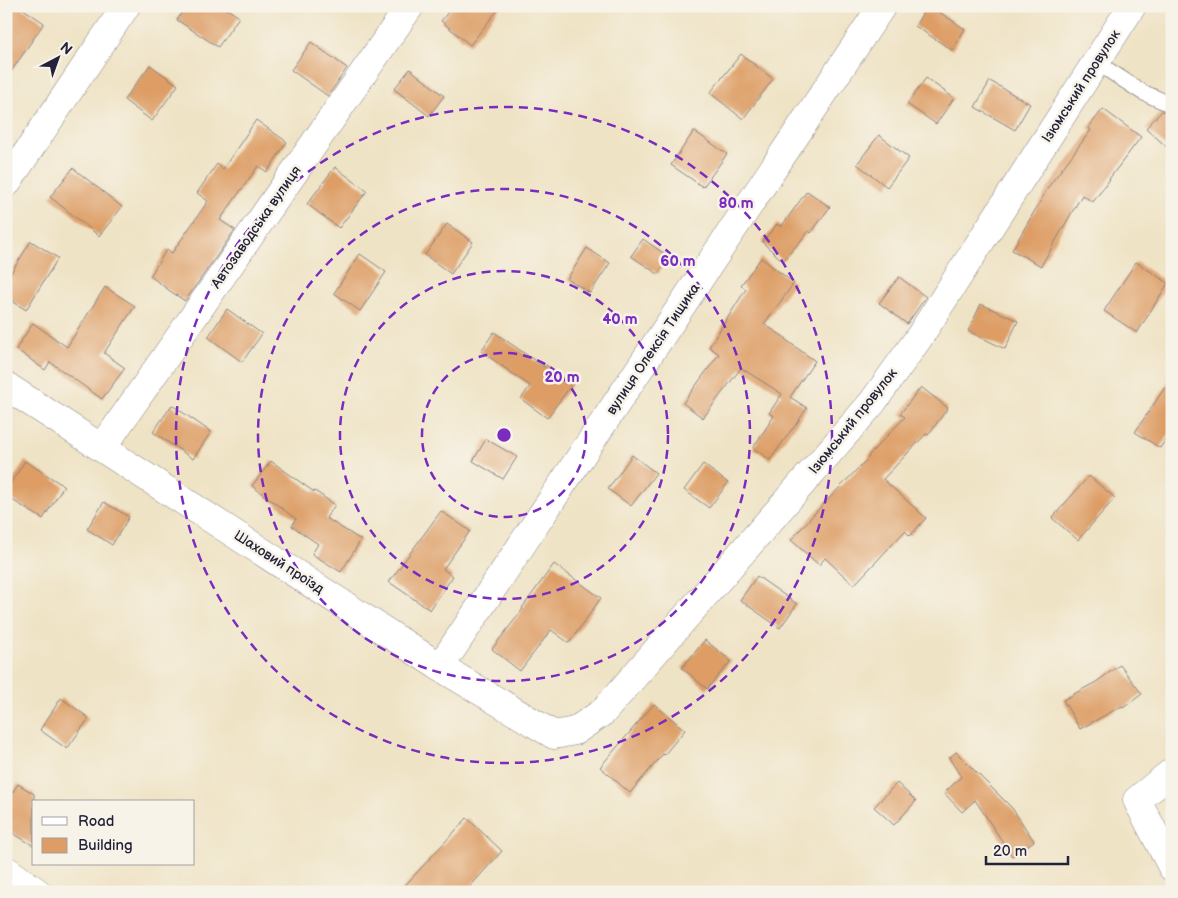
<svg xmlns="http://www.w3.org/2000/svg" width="1178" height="898" font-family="'Balsamiq Sans',sans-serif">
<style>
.building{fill:#dd9d65}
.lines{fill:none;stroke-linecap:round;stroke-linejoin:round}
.lane-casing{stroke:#888280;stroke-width:17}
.street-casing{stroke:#888280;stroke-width:29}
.lane{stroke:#fff;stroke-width:15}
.street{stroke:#fff;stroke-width:28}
.ring{fill:none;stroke:#7b2cbf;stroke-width:2.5;stroke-dasharray:9 6}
.labels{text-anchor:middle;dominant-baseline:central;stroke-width:5;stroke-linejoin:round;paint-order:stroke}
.street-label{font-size:14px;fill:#22223b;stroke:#f7f3e8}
.centre{fill:#7b2cbf;stroke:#f7f3e8;stroke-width:2.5}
.ring-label{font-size:15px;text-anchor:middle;font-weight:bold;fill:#7b2cbf;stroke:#f7f3e8;stroke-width:5;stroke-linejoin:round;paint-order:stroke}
</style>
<rect width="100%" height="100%" fill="#f7f3e8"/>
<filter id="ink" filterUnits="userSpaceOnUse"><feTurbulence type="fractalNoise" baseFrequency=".02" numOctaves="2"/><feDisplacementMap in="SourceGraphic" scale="10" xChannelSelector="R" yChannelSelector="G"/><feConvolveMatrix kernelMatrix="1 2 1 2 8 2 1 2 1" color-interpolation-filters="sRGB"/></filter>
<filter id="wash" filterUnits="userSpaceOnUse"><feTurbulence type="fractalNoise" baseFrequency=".0096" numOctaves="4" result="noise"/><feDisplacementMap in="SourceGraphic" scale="20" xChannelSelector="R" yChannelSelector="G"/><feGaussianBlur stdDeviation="1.12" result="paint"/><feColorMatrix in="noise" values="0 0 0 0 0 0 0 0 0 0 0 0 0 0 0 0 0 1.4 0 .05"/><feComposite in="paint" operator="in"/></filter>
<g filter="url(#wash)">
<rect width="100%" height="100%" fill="#efe3c5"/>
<g id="blocks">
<g class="building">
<path d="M6 6H19L44 23 6 79Z"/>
<path d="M186 6H223L239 17 218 47 177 20Z"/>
<path d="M453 6H501L470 45 441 21Z"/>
<path d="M927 6H930L965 29 952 50 915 26Z"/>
<path d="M311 42 347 68 328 96 291 70Z"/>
<path d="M741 54 773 79 743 119 710 93Z"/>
<path d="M150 65 178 85 152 121 124 100Z"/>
<path d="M410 69 444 96 429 116 394 89Z"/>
<path d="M926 78 954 98 936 124 907 104Z"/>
<path d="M990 81 1030 104 1015 130 975 107Z"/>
<path d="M1103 109 1141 137 1109 179H1110L1093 202 1082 195 1041 266 1012 250 1049 186 1091 130 1088 128Z"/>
<path d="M1162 111 1172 114V152L1146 128Z"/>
<path d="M256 120 287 142 267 172 258 166 220 220 235 230 185 301 170 291 150 276 167 249 172 253 208 201 197 193 217 164 223 169Z"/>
<path d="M694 131 727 154 703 187 671 165Z"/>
<path d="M879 135 909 158 887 187 857 164Z"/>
<path d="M335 167 367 191 339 228 307 204Z"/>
<path d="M73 168 122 207 99 236 50 197Z"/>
<path d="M807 191 830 207 811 233 809 231 783 261 762 242 777 224 781 227Z"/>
<path d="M447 224 473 242 451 274 425 255Z"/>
<path d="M643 239 669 257 658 274 631 256Z"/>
<path d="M31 241 58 258 26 310 6 297V281Z"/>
<path d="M587 248 610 263 590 293 567 279Z"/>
<path d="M360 254 386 272 360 311 334 293Z"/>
<path d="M761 258 794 283 764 324 787 339 786 340 815 361 790 397 807 408 793 429H792L770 460 753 448 774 416 769 413 782 394 741 368 703 418 683 403 719 354 709 347 746 289 741 285Z"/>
<path d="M1136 262 1168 283 1137 333 1104 311Z"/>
<path d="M899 277 926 297 907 324 879 303Z"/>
<path d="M105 287 135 306 104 353 125 368 102 399 50 362 45 370 16 349 33 323 67 347Z"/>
<path d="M981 304 1018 321 1005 349 968 331Z"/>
<path d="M227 309 262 334 242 362 208 337Z"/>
<path d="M494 332 544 367 546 365 572 384 547 418 521 399 530 386 481 351Z"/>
<path d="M1172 377V430L1160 448 1135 432Z"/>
<path d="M921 387 948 408 928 435 926 434 883 479 926 518 910 536 905 531 854 585 825 558 819 565 791 540 815 513 869 457 868 456 905 417 900 414Z"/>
<path d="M172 405 211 432 193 459 153 432Z"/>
<path d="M486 439 517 457 503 479 473 461Z"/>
<path d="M632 455 656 473 631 506 608 489Z"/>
<path d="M25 461 64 486 43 519 6 496V490Z"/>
<path d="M271 461 314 492 315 491 335 505 326 518 361 540 341 572 312 554 318 544 292 526 296 519 252 486Z"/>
<path d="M703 464 728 483 709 508 684 490Z"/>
<path d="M1089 476 1115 498 1078 540 1052 518Z"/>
<path d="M104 502 129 517 112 545 87 529Z"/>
<path d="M441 511 470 531 443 569 453 576 430 610 389 582Z"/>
<path d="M554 564 601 598 569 643 551 630 520 671 492 649 523 609 522 608Z"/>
<path d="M757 576 797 604 780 628 740 600Z"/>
<path d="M705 640 731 661 707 689 682 668Z"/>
<path d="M1120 665 1142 694 1123 708 1122 706 1080 729 1063 700 1096 682Z"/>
<path d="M61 698 89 718 67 749 40 730Z"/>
<path d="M654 704 685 730 664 755 663 754 630 793 600 767Z"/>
<path d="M956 752 1012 808 1034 841 1012 856 975 800 962 812 944 793 961 777 949 758Z"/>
<path d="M897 783 916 801 894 825 874 807Z"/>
<path d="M18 784 34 794V846L6 829V802Z"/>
<path d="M467 818 502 851 465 892H399Z"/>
</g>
</g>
</g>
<g filter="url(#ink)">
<use href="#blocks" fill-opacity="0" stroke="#888280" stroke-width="1"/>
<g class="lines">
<g class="lane-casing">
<path id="lane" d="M1096 62 1142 92 1172 105"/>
</g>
<g class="street-casing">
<g id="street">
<path d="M6 184 126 6"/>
<path d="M6 386 440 667 554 735 575 731 603 712 872 403 918 339 1132 6"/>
<path d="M102 448 410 6"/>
<path d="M440 667 882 6"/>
<path d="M1172 772 1137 800 1172 867"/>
<path d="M6 870 37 892"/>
</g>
</g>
<use href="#lane" class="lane"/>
<use href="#street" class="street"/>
</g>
</g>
<g class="ring">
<circle cx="504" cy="435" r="82"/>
<circle cx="504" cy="435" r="164"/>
<circle cx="504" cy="435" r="246"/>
<circle cx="504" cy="435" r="328"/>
</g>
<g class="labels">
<g class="street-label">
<text transform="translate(1081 86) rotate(-57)">Ізюмський провулок</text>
<text transform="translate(256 227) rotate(-55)">Автозаводська вулиця</text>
<text transform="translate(653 349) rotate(-56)">вулиця Олексія Тищика</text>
<text transform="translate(853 421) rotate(-51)">Ізюмський провулок</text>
<text transform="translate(279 562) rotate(33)">Шаховий проїзд</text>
</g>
</g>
<circle cx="504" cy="435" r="8" class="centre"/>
<g class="ring-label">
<text x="736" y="208">80 m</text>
<text x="678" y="266">60 m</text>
<text x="620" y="324">40 m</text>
<text x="562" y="382">20 m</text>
</g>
<rect width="1178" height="898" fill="none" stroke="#f7f3e8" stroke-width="25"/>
<rect x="32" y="800" width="162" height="65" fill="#f7f3e8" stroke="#a29fa3"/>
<rect x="42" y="817" width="25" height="8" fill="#ffffff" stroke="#a29fa3"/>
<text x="78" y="826" font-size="15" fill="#22223b">Road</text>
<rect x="42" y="838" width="25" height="15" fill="#dd9d65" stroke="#a29fa3"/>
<text x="78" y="850" font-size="15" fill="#22223b">Building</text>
<g transform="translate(58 58) rotate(41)" stroke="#f7f3e8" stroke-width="4" paint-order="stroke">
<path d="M0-4L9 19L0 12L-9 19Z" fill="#22223b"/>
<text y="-8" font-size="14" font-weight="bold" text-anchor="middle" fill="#22223b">N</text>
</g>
<path d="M986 856v8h82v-8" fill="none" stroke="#22223b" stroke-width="2.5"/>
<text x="993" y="856" font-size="15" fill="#22223b" stroke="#f7f3e8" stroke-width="4" paint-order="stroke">20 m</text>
</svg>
